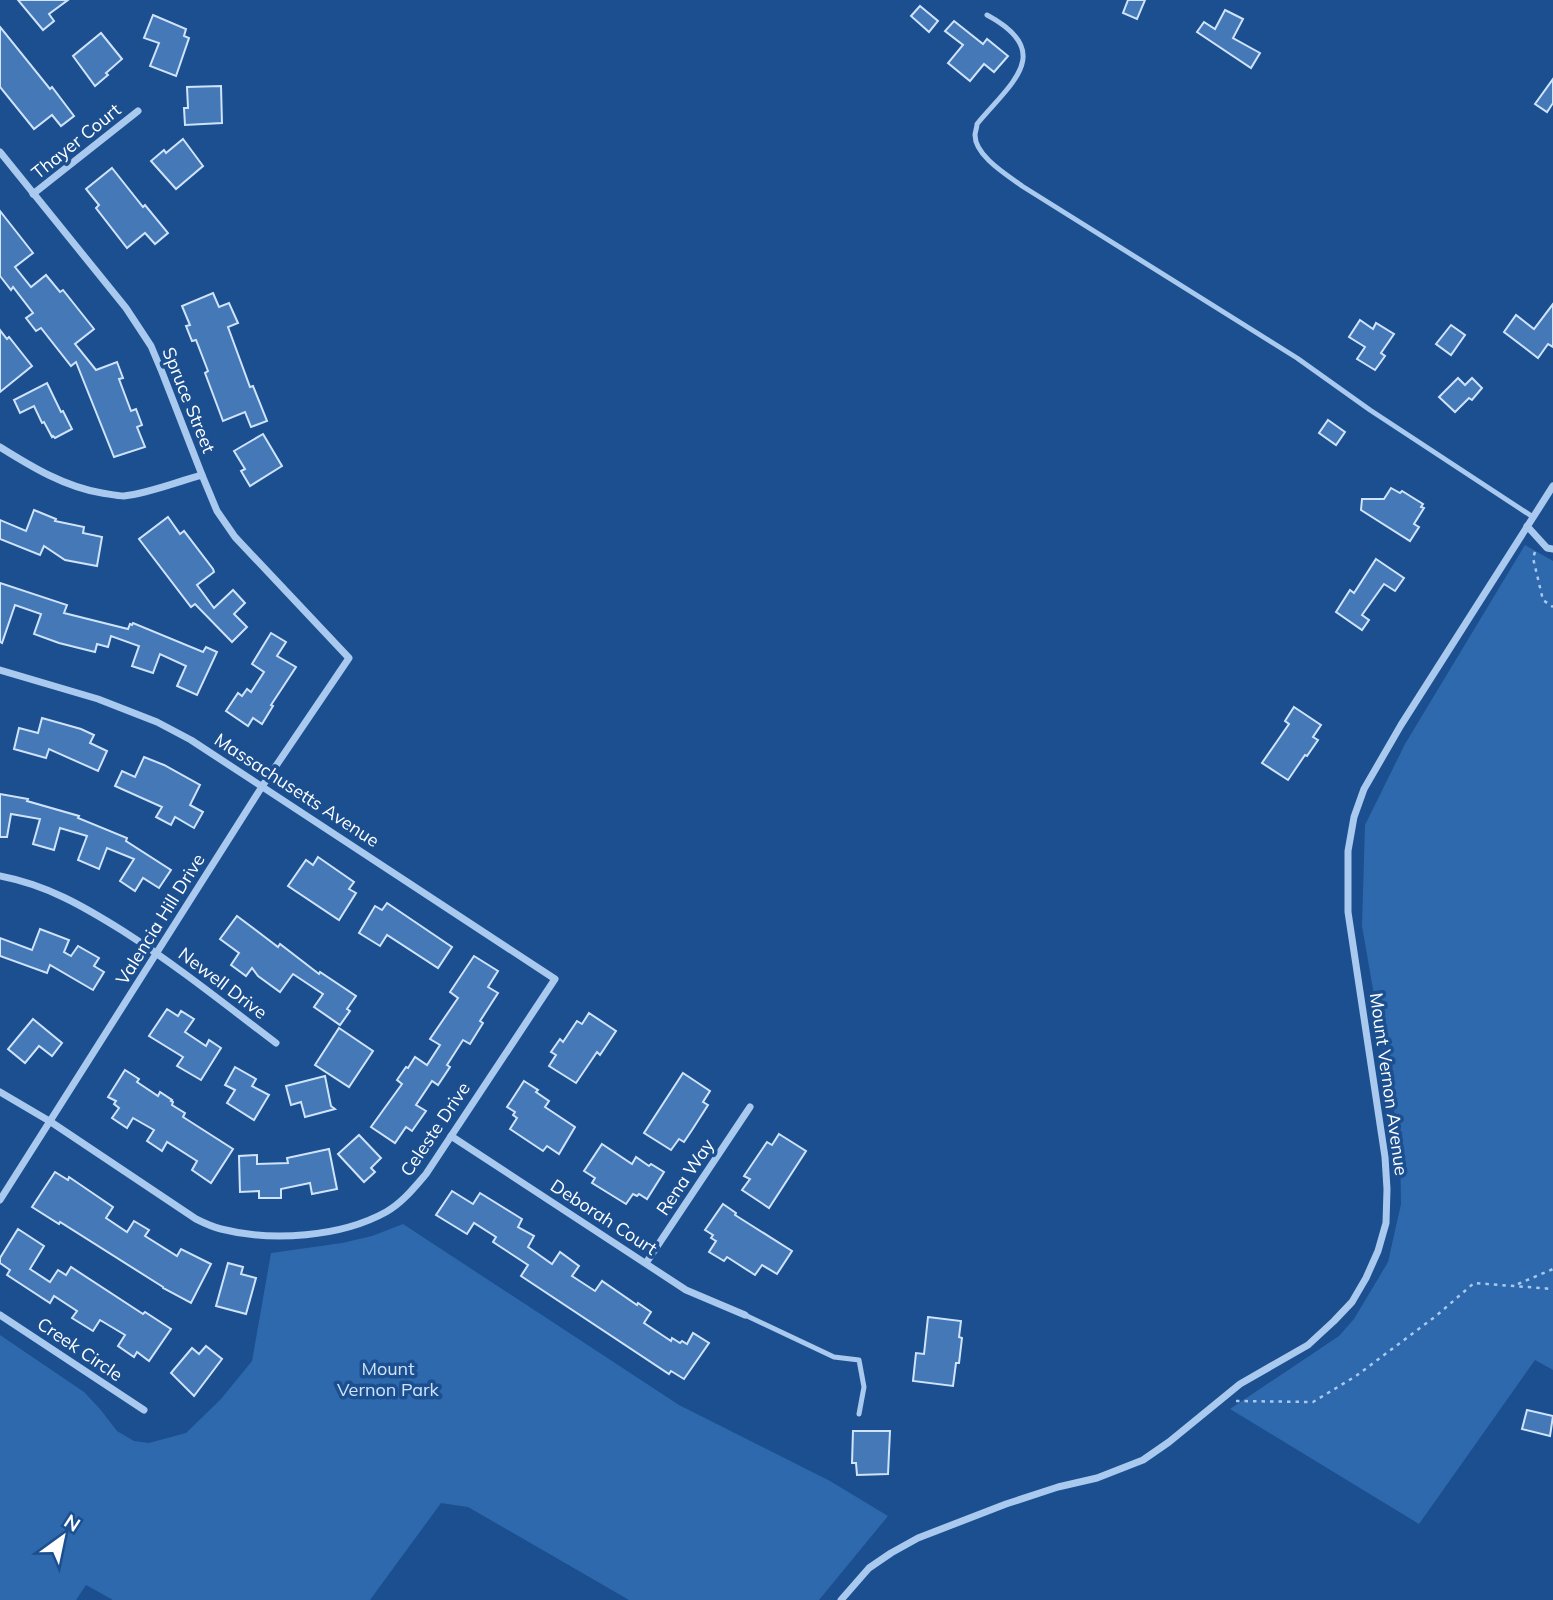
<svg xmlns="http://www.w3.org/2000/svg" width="1553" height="1600" font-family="Mulish,sans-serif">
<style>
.green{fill:#2e69ad}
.building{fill:#4478b7;stroke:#cfe3fa;stroke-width:2}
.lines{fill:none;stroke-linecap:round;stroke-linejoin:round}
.path{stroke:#a9c9ee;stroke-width:2.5;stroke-dasharray:3.5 5;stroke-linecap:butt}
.service{stroke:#a9c9ee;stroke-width:5}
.minor{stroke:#a9c9ee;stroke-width:7}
.labels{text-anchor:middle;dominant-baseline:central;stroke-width:7;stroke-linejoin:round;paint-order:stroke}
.street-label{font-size:18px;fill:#fff;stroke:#1b4f8f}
.park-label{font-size:18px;fill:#cfe3fa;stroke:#1b4f8f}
</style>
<rect width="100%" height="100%" fill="#1b4f8f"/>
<g class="green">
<path d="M1525 545 1553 561V1370L1535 1360 1419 1524 1230 1409 1339 1336 1354 1319 1388 1262 1401 1204 1400 1144 1362 926 1365 825 1405 744Z"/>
<path d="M403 1224 679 1405 830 1481 888 1516 819 1600H629L468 1507 441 1503 370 1600H113L86 1585 76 1600H0V1335L84 1392 100 1409 117 1431 134 1441 149 1443 186 1433 221 1399 252 1361 271 1253 342 1243 372 1236Z"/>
</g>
<g class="building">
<path d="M18 0H68L49 14 54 21 43 30Z"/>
<path d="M1128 0H1145L1137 19 1123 13Z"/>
<path d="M920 6 938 21 929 32 911 16Z"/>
<path d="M1225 10 1243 19 1233 38 1260 53 1251 68 1197 32 1204 22 1215 29Z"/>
<path d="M153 15 186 29 184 36 189 38 176 76 150 66 159 43 144 38Z"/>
<path d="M954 21 983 44 987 39 1008 56 994 72 984 64 970 81 948 63 963 45 945 31Z"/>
<path d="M0 27 50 89 52 87 74 116 61 126 52 115 34 129 0 87Z"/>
<path d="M101 33 122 59 106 73 108 75 95 86 73 56Z"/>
<path d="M1553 79V103L1547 112 1535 104Z"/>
<path d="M221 86 222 123 185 125 184 108H188L187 87Z"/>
<path d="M183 139 203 166 176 189 151 161 164 150 166 153Z"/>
<path d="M112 168 143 207 145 205 168 233 155 244 145 233 127 248 96 208 99 205 86 189Z"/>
<path d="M0 211 33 253 15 267 31 287 46 275 60 292 63 290 94 329 75 344 96 370 117 362 123 378 119 379 131 411 136 409 142 425 137 427 145 447 114 457 76 362 71 366 41 328 36 331 26 318 33 313 13 287 11 290 0 276Z"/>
<path d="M213 293 219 307 229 303 238 323 228 327 250 387 253 386 267 421 251 427 245 412 223 421 205 373 208 371 196 340 192 341 186 326 190 325 182 306Z"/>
<path d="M1553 304V347L1548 344 1538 358 1504 332 1516 315 1534 329Z"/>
<path d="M1360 320 1373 329 1376 323 1394 334 1381 353 1385 356 1375 370 1357 359 1365 347 1349 337Z"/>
<path d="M1451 325 1465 335 1451 355 1436 344Z"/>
<path d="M0 330 7 339 9 337 32 366 0 392Z"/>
<path d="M1458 378 1465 385 1472 378 1482 388 1472 400 1469 398 1455 412 1439 397Z"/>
<path d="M47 383 61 412 63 411 72 429 55 438 53 436 52 437 44 422 42 423 34 406 20 413 14 400Z"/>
<path d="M1328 420 1345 432 1336 445 1319 433Z"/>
<path d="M263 434 282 466 250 486 241 471 245 469 234 451Z"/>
<path d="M1391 488 1400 493 1402 491 1423 504 1421 507 1424 508 1414 524 1419 527 1410 541 1361 510 1362 499H1384Z"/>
<path d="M34 510 56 519 55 521 84 527 83 533 102 537 97 566 65 560 44 546 40 555 0 539V520L26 531Z"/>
<path d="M168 517 180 534 184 531 213 569 214 572 197 585 214 608 233 590 245 603 234 614 247 627 232 642 195 604 191 607 139 539Z"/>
<path d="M1376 559 1404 578 1395 591 1384 584 1362 615 1369 620 1362 630 1336 612 1350 590 1354 593Z"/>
<path d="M0 583 67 605 64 613 128 629 130 624 132 625 133 623 203 652 206 647 217 652 197 695 177 686 186 666 160 654 153 673 132 666 139 646 111 636 108 647 97 644 95 652 59 643 34 634 41 614 15 605 2 643 0 642Z"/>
<path d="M271 633 286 642 277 656 296 667 271 705 273 706 262 724 253 718 248 726 226 711 238 693 242 696 247 689 251 692 264 672 252 664Z"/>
<path d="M1294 707 1321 725 1313 737 1318 740 1307 756 1305 755 1288 780 1262 763 1289 724 1285 721Z"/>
<path d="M42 718 81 729 94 735 90 743 107 751 98 771 49 749 46 758 14 749 19 728 38 733Z"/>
<path d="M144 757 164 765 200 785 190 805 203 812 194 828 175 817 171 825 156 817 162 807 115 786 122 771 135 777Z"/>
<path d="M0 794 28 799 27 801 79 816 78 818 127 838 126 841 171 870 159 888 143 878 135 891 120 881 134 859 107 848 99 869 78 860 87 836 60 828 54 850 33 844 40 819 11 814 7 837H0Z"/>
<path d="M318 857 354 882 349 889 356 893 339 920 288 886 306 860 313 865Z"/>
<path d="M387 903 452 947 438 968 387 935 380 946 359 933 375 906 382 910Z"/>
<path d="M237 916 278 947 280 944 319 974 320 972 356 996 347 1009 350 1011 340 1025 314 1007 323 994 293 974 280 992 258 976 252 968 246 976 231 965 239 953 220 939Z"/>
<path d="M40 929 69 940 64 952 71 956 78 946 99 958 94 966 104 972 93 990 50 965 47 973 0 956V938L32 950Z"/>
<path d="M474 956 498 971 488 987 498 993 480 1021 483 1023 470 1044 463 1040 447 1065 450 1067 438 1085 432 1081 416 1105 426 1111 412 1131 406 1127 395 1143 371 1127 402 1084 397 1080 406 1067 408 1068 415 1057 427 1065 440 1045 430 1039 458 998 450 992Z"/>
<path d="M167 1009 178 1016 181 1011 194 1019 185 1032 206 1046 209 1040 221 1048 201 1080 177 1066 183 1057 149 1036Z"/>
<path d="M589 1013 616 1031 600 1055 597 1052 576 1083 549 1066 556 1055 551 1052 560 1039 563 1042 577 1021 582 1024Z"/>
<path d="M33 1019 62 1043 52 1056 39 1046 25 1063 8 1049Z"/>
<path d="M339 1028 373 1051 349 1087 315 1065Z"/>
<path d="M235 1067 256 1079 252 1086 269 1095 254 1120 227 1103 235 1090 225 1085Z"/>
<path d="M125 1070 139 1079 137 1082 158 1096 160 1092 172 1100 171 1101 173 1102 172 1105 185 1113 183 1117 233 1149 211 1183 192 1170 197 1161 167 1142 162 1151 147 1141 154 1130 133 1118 127 1128 112 1118 119 1108 114 1104 116 1101 108 1097Z"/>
<path d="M683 1073 710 1091 703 1102 708 1105 692 1130 684 1142 679 1139 671 1150 644 1133Z"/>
<path d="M325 1076 331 1106 335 1109 305 1117 301 1102 291 1105 286 1086Z"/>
<path d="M524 1081 538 1090 536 1092 549 1101 545 1107 575 1127 559 1154 547 1146 543 1151 510 1129 517 1118 513 1115 515 1112 507 1107Z"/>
<path d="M779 1134 806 1151 769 1208 742 1190 750 1179 744 1176 767 1142 772 1145Z"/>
<path d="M359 1135 381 1158 371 1168 375 1172 364 1182 338 1154Z"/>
<path d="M602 1144 632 1164 636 1157 649 1166 651 1164 664 1172 647 1199 639 1194 637 1196 633 1194 626 1204 592 1183 595 1178 584 1171Z"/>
<path d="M329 1149 337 1189 312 1194 310 1183 281 1189V1198H259V1191L240 1192 239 1156 257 1155V1164L288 1163 287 1158Z"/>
<path d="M55 1172 68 1180 69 1177 113 1207 106 1218 127 1232 134 1221 149 1230 145 1236 177 1256 181 1249 211 1264 191 1303 163 1288V1287L60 1222 59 1224 32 1207Z"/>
<path d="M452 1191 473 1204 480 1193 522 1219 518 1227 534 1236 528 1247 552 1264 560 1252 579 1266 572 1276 595 1291 602 1281 637 1305 638 1303 651 1312 644 1323 671 1341 672 1338 680 1343 682 1341 687 1344 693 1333 709 1343 684 1379 671 1371 669 1374 521 1276 528 1265 493 1242 496 1237 474 1223 467 1234 436 1215Z"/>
<path d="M723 1204 736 1213 735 1215 792 1251 777 1274 762 1265 755 1275 727 1257 724 1261 709 1252 716 1241 711 1238 713 1235 705 1230Z"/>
<path d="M18 1229 44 1246 30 1269 50 1282 58 1270 66 1275 71 1267 143 1314 145 1312 171 1329 149 1361 137 1352 134 1357 118 1346 125 1335 100 1320 93 1331 72 1318 77 1311 54 1296 50 1303 7 1275 10 1270 0 1263V1258Z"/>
<path d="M228 1263 243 1267 241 1274 256 1278 246 1314 216 1306Z"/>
<path d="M928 1317 961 1321 959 1337 962 1338 959 1363H956L953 1386 913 1381 916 1353 924 1354Z"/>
<path d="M206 1346 222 1359 194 1396 171 1373 192 1348 199 1354Z"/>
<path d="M1527 1410 1553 1416 1550 1436 1522 1429Z"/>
<path d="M853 1431H890L888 1474 857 1475 856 1463H852Z"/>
</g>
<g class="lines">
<g class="path">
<path d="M1535 552 1533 558 1543 600 1553 607"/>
<path d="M1518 1284 1553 1269"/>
<path d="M1236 1401 1313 1402 1356 1376 1436 1316 1474 1283 1553 1289"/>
</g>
<g class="service">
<path d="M987 15C1056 52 1011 83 977 124 977 127 975 133 975 135 975 156 1007 175 1022 186L1297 358 1370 410 1533 517"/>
<path d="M745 1315 834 1357 859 1360 864 1387 859 1414"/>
</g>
<g class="minor">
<path d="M0 152 126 308 151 346 162 372 202 475 217 511 235 537 349 658 263 785 0 1200"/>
<path d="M33 194 138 111"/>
<path d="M0 447C32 467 65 487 102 493 109 494 117 496 124 496 150 493 176 482 202 475"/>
<path d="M1527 526 1547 548 1553 549"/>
<path d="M0 670 98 699 157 722 191 740 555 979 426 1174C414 1188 402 1203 386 1212 341 1237 272 1242 221 1229 213 1227 204 1223 196 1219L51 1122 0 1092"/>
<path d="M0 876C47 885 83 906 123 931 176 965 226 1005 276 1043"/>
<path d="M451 1136 686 1290 745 1315"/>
<path d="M646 1263 750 1107"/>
<path d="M0 1315 144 1410"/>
<path d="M841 1600 869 1568 891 1553 918 1538 1006 1504 1058 1487 1097 1478 1143 1460 1169 1442 1240 1384 1308 1345 1334 1321 1352 1302 1366 1278 1378 1251 1386 1223 1387 1189 1385 1157 1348 912V851L1354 817 1364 789 1401 725 1553 486"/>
</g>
</g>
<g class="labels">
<g class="street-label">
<text transform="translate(76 141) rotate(-39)">Thayer Court</text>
<text transform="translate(189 400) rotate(68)">Spruce Street</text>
<text transform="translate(297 790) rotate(33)">Massachusetts Avenue</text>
<text transform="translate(160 919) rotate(-58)">Valencia Hill Drive</text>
<text transform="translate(223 983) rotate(37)">Newell Drive</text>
<text transform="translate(1389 1084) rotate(82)">Mount Vernon Avenue</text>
<text transform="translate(435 1129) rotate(-56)">Celeste Drive</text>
<text transform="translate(685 1177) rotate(-56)">Rena Way</text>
<text transform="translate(604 1217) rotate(33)">Deborah Court</text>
<text transform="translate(80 1349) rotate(34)">Creek Circle</text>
</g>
<g class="park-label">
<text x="388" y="1368">Mount<tspan x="388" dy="21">Vernon Park</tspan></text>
</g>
</g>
<g transform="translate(63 1537) rotate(33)" stroke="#1b4f8f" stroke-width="5" paint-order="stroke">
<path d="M0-5L12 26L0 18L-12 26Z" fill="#ffffff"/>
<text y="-10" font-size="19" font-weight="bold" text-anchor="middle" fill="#ffffff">N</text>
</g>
</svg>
